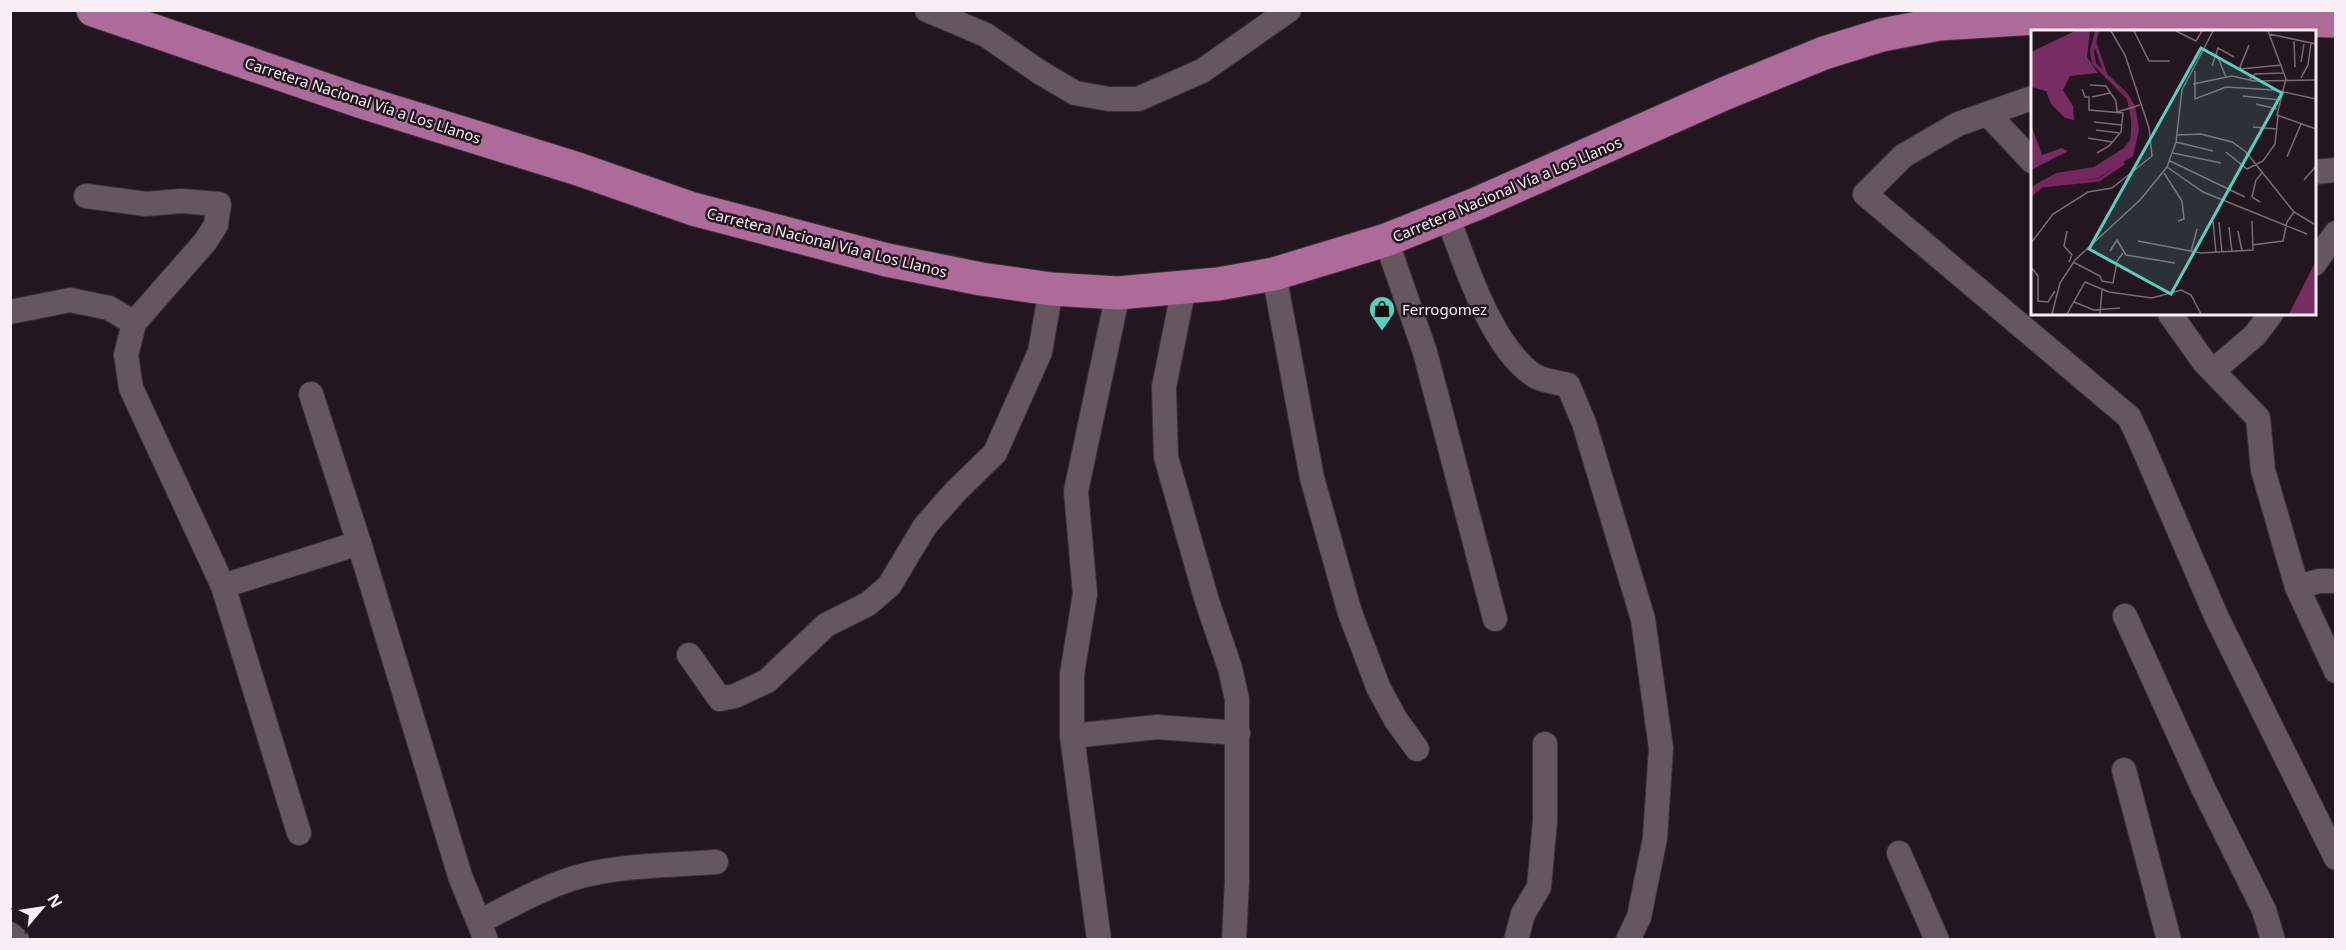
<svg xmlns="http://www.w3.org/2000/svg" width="2346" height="950" font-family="'Noto Sans',sans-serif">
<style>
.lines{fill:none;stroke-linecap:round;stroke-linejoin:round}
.minor-casing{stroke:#3c3238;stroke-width:26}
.trunk-casing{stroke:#3c3238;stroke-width:35}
.minor{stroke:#665660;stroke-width:24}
.trunk{stroke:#ac6b98;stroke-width:33}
.labels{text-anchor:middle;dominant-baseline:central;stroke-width:5;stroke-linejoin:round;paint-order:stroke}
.street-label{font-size:15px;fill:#f8eef4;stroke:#241620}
.poi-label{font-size:15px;fill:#f8eef4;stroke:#241620;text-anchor:start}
.inset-river{fill:none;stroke:#73295f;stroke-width:3}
.inset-road{fill:none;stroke:#796c75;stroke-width:1.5}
.view{fill:#5acebd;fill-opacity:0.15;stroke:#5acebd;stroke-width:3}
.inset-edge{fill:none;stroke:#f8eef4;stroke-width:3}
</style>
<rect width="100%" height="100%" fill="#241620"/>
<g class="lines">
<g class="minor-casing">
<g id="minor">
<path d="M927 10 986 35 1038 71 1075 93 1109 99H1138L1202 71 1289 10"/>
<path d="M2032 98 1958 124 1903 156 1865 194 2129 417 2140 440 2217 618 2336 858"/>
<path d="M1988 114 2032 161"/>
<path d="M2314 172 2336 170"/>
<path d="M86 196 146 204 181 201 219 204 216 225 205 242 134 323 126 355 131 388 223 586 299 833"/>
<path d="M1447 215C1465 263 1490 344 1532 374 1541 381 1557 382 1568 385L1584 423 1643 619 1661 748 1655 838 1639 917 1628 940"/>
<path d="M1386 240 1425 352 1495 619"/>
<path d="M2314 264 2336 233"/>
<path d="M1274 274 1312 478 1350 613 1379 689 1396 720 1417 749"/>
<path d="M1184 287 1164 387 1166 457 1207 601 1230 668 1237 699V881L1234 940"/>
<path d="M10 312 70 300 109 308 134 323"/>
<path d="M2170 314 2204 362 2258 418 2263 470 2297 587 2336 671"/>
<path d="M2213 371 2255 335 2271 314"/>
<path d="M311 394 359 543 460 876 486 940"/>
<path d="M223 586 359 543"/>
<path d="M2297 587 2319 581H2336"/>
<path d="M2125 616 2204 790 2264 910 2273 940"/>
<path d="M689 655 720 699 735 696 767 681 826 625 868 604 889 586 925 526 956 491 995 453 1040 352 1051 289"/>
<path d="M1072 736 1157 727 1238 733"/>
<path d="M2124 770 2169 940"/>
<path d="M1899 853 1937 940"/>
<path d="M479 922C512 905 545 886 581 876 625 865 671 865 716 862"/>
<path d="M10 934 17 940"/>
<path d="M1099 940 1072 736V674L1085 594 1076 491 1118 293"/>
<path d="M1516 940 1523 914 1539 887 1545 821V744"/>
</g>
</g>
<g class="trunk-casing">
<path id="trunk" d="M93 10 359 101 578 169 693 209 887 260 981 279 1051 289 1118 293 1218 284 1274 274 1386 240 1476 204 1726 93 1824 53 1882 35 1939 24 2087 15 2336 21"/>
</g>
<use href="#minor" class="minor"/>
<use href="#trunk" class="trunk"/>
</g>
<defs>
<g id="shop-pin" transform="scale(1.35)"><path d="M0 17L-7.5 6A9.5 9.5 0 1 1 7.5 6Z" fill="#5acebd" stroke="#241620"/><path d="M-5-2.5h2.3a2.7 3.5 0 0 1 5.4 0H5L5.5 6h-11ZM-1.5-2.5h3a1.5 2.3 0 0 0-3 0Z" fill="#111"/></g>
</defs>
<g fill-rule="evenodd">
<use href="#shop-pin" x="1382" y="309"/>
</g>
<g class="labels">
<g class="street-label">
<text transform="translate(363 100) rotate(18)">Carretera Nacional Vía a Los Llanos</text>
<text transform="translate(1507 189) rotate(-23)">Carretera Nacional Vía a Los Llanos</text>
<text transform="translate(827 242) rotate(14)">Carretera Nacional Vía a Los Llanos</text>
</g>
<g class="poi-label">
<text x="1402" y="309">Ferrogomez</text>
</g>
</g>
<g transform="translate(2031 30)">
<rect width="285" height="285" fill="#241620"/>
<path d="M44 1H59L56 27 67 43 39 46 32 60 42 76 43 90 34 88 20 74 15 61 0 57V22ZM0 95 11 125 31 118 37 121 0 140ZM285 231V284H258L264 272Z" fill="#762d62"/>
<path d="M64 1H68L63 22 65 33 97 64 104 76 108 100 102 126 67 148 13 156 0 167V157L9 152 25 143 63 137 93 118 103 104 96 69 61 34 59 21Z" fill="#73295f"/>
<path class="inset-river" d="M64 13 76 48M101 112 102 84M11 156 68 150 93 133"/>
<path class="inset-road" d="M103 1 118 31H139M145 1 165 11 171 1M237 1 255 49 246 85 285 99M238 4 285 14M263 11 264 37M185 23 195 47M270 32 273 14M181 36 187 18 203 27M209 39 251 35M164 41V69L195 57 243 60 285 69M213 43 209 37 218 15M270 48 277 35 280 13M218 50 224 44 252 43M162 54 201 46 223 51 285 50M59 55 75 56 85 71 86 82 109 75M51 59 54 67H58V80L92 83 90 102 78 116 66 123M212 66 249 70M61 67 79 63M225 74 246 79M63 92 91 95M222 97 246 99M65 100 88 103M146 105 170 104 201 112 215 122 263 182 283 194M57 108 81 112M145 112 182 121M195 122 216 139 232 131 244 114 247 86M142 123 190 133M256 127 270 94M139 131 214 167M136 137 172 162 276 204M133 143 151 171 153 189 147 191M273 150 285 136M229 172 221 167 225 150 231 143M182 191 185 223M188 192 191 223M198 197 201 222M36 201 33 216 41 225 38 232M207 201 211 221M107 211 170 223 222 220 221 191M0 213 22 184 57 162 81 158 121 126 118 98 94 25 80 1M221 215 252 211 256 192 263 182M79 221 86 210 95 225 144 233M160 222 166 199M42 232 69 246 71 251 82 253 86 231 92 223M0 237 7 246V271L17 272 24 261M43 272 63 280 89 278M21 284 29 253 44 230 109 170 136 137 145 112 151 60 182 1M36 284 54 252 78 262 121 268 150 260 160 265 170 284M69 284 71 260"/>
<path class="view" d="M170 18 251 63 140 264 58 219Z"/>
<rect width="285" height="285" class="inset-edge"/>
</g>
<rect width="2346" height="950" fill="none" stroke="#f8eef4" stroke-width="24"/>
<g transform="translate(42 908) rotate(61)" stroke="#241620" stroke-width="4.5" paint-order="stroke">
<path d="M0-4.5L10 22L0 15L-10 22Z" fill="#f8eef4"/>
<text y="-9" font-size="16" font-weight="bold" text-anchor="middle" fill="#f8eef4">N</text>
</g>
</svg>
